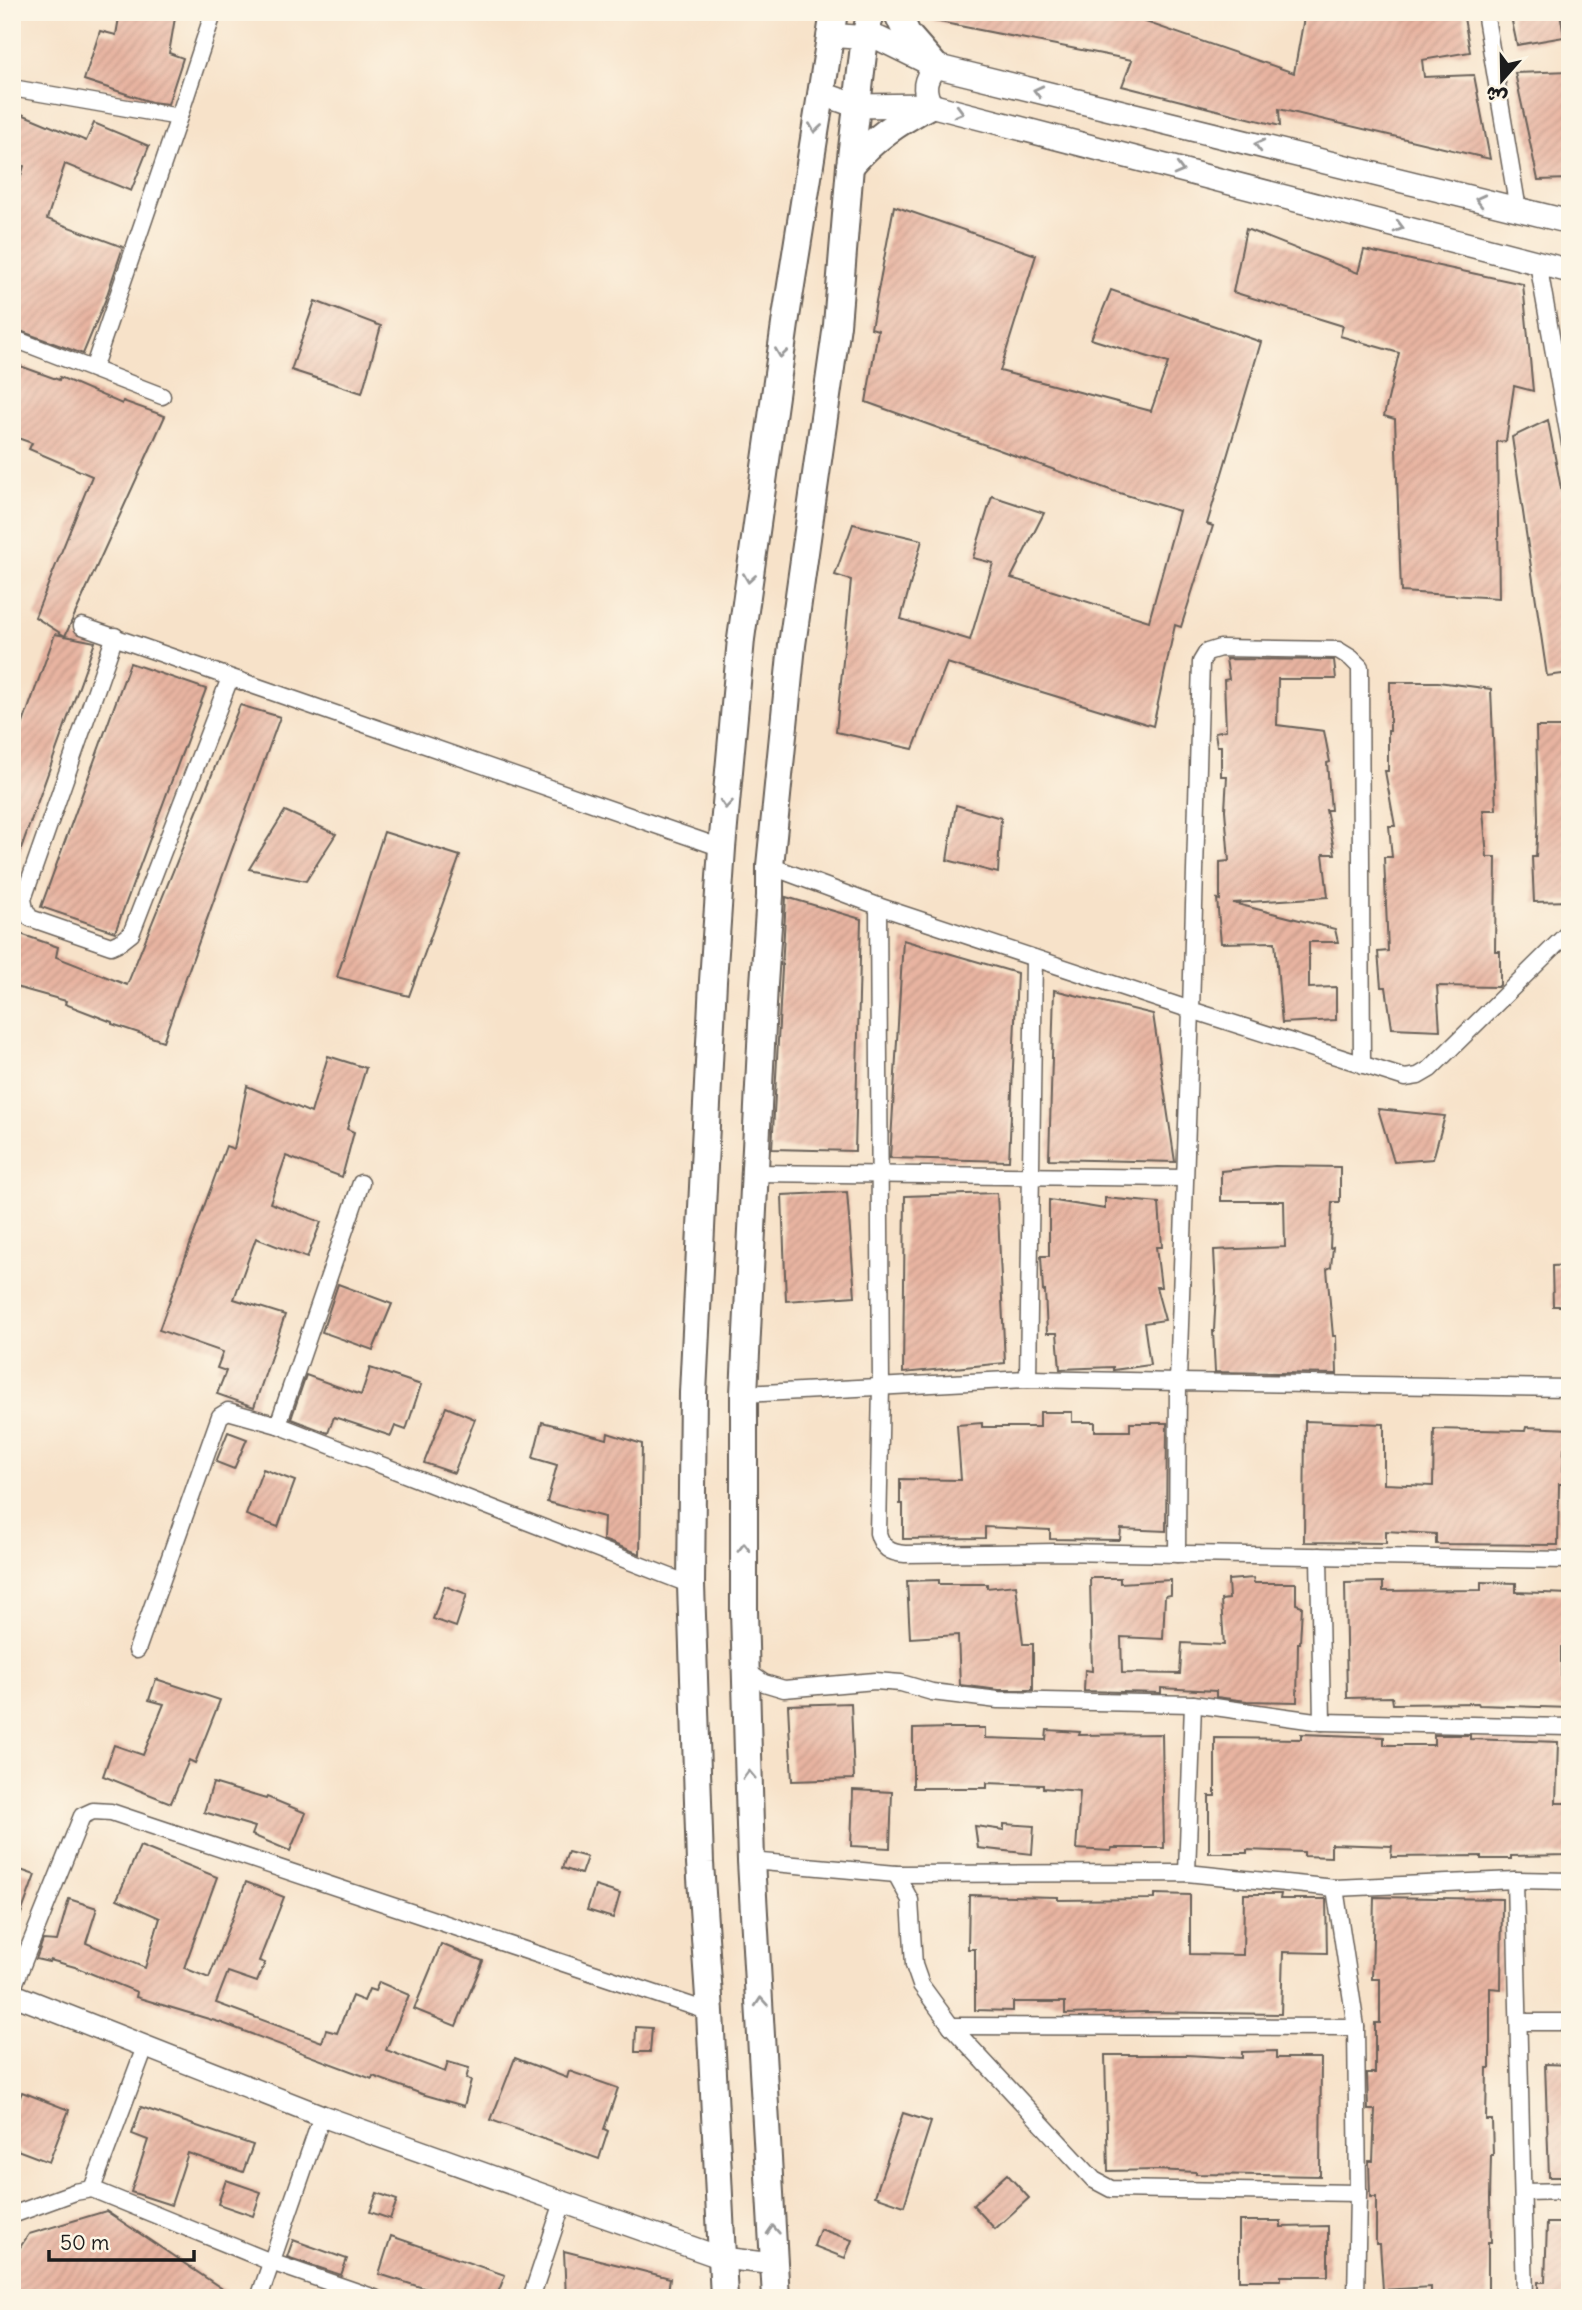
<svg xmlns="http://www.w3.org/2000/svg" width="1582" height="2310" font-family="Delius,'Playpen Sans Arabic',sans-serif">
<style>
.building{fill:url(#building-hatch)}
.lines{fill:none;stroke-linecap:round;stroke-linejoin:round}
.minor-casing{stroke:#696159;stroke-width:19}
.tertiary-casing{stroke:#696159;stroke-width:24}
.secondary-casing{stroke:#696159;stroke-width:26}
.primary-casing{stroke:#696159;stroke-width:30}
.minor{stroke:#fff;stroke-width:16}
.tertiary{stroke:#fff;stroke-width:21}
.secondary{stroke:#fff;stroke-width:23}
.primary{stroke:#fff;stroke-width:26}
.oneway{stroke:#999}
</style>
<defs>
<pattern id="building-hatch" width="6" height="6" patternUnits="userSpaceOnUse" patternTransform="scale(1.75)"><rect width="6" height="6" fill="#e8b4a1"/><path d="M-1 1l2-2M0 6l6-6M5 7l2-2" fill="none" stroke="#c69a8a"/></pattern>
</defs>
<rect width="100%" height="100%" fill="#fcf5e5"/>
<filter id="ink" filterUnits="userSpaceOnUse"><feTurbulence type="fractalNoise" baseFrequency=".0143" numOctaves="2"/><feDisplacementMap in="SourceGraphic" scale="14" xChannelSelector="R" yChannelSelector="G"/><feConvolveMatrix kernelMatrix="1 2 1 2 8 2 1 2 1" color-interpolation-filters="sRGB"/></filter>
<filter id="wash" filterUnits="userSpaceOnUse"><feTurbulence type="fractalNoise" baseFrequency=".00686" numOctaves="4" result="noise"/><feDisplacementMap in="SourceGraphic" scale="28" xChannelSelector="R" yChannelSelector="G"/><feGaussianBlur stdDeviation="1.57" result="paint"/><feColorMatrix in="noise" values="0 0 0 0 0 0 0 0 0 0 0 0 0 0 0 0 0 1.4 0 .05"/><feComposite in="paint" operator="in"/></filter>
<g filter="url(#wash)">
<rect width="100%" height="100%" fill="#f7e2c9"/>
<g id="blocks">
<g class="building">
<path d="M120 12H176L169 53 183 58 168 104 151 102 84 80 100 31 116 35Z"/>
<path d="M930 12H1126L1125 15 1294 73 1305 12H1463L1470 52 1422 60 1424 77 1474 75 1490 159 1279 109 1280 126 1122 86 1132 60 929 20Z"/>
<path d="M1510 12H1560L1564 37 1517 45Z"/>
<path d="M1570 71V179L1538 180 1515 73Z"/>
<path d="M12 110 86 141 94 123 149 146 131 191 65 164 47 219 123 247 105 301 83 354 12 328V204L24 166 12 161Z"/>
<path d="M894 206 1036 255 1000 371 1151 411 1168 363 1091 339 1111 290 1261 342 1207 524 1213 526 1181 627 1175 625 1153 726 947 663 913 749 836 732 851 580 835 575 853 524 922 540 901 619 970 640 993 563 973 558 992 496 1044 513 1011 578 1149 621 1179 511 1113 491 866 402 878 330 871 328Z"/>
<path d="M1246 229 1358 273 1364 250 1523 284 1533 391 1514 386 1506 441 1497 442 1499 598 1401 592 1395 419 1384 416 1399 353 1340 336 1343 326 1233 292Z"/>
<path d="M315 301 381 326 362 393 291 370Z"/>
<path d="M12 363 59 380 60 377 122 404 123 401 165 416 65 636 35 617 92 476 29 449 32 443 12 436Z"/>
<path d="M1548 420 1570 536V673L1547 676 1512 437Z"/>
<path d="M55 634 95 642 14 868H12V754Z"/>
<path d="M1226 659 1334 660 1336 679H1278L1277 725 1324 731 1330 762 1327 763 1331 810H1326L1335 854H1323L1328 897 1233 903 1335 929 1338 942H1309V988L1336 987V1020L1282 1023 1275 942 1221 943 1217 899 1220 900V862L1229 861 1225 810 1227 776H1221V746H1217L1215 732 1226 730 1224 680 1229 679Z"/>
<path d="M130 663 206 689 115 932 41 907Z"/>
<path d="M1390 682H1438L1491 689 1496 810H1483L1487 857H1496L1495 951H1500V985L1498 987 1437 986 1440 1030 1392 1028 1386 987H1381L1378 952 1388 951 1384 857H1392L1389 826H1395L1385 771H1388V731H1390Z"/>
<path d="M240 705 280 717 163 1041 112 1024V1022L65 1004 66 1001 12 986V931L58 947 56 957 127 985Z"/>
<path d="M1536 727H1570V901L1534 902 1532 857H1536L1538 820Z"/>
<path d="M956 805 1001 818 998 873 947 860Z"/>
<path d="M285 811 336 834 306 881 249 869Z"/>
<path d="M384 832 460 856 409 996 337 977Z"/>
<path d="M786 897 861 919 855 1151 772 1149Z"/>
<path d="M903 940 1017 973 1009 1161 890 1158Z"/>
<path d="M1054 990 1153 1014 1175 1162 1049 1159Z"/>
<path d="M328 1056 366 1068 347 1129 354 1132 342 1177 286 1156 270 1203 321 1222 307 1258 256 1238 234 1299 285 1315 254 1407 217 1394 226 1371 217 1368 223 1352 159 1330 226 1146 234 1149 247 1086 311 1113Z"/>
<path d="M1378 1109 1445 1116 1433 1159 1394 1162Z"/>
<path d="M1275 1166 1340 1167V1202H1332L1330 1248 1333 1247 1331 1267 1327 1269 1333 1336H1336L1337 1374 1215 1372 1213 1331H1214L1216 1291 1214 1250 1285 1247 1284 1201H1221V1171Z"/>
<path d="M847 1192 855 1296 786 1301 782 1195Z"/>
<path d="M997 1193 1005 1363 903 1373 905 1196Z"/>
<path d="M1105 1198 1159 1203 1162 1247H1156L1161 1287H1156L1165 1320 1144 1323 1150 1365 1113 1370V1367L1060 1369 1057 1333H1047L1045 1291H1043L1041 1256H1049V1200L1105 1209Z"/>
<path d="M1570 1265V1306H1553L1552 1266Z"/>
<path d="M338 1284 392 1304 373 1350 322 1332Z"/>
<path d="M370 1368 421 1385 406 1430 395 1426 391 1436 334 1417 328 1433 291 1419 306 1375 361 1395Z"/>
<path d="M446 1407 475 1419 454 1473 424 1463Z"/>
<path d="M1040 1412H1072V1422H1095V1431H1130V1423H1167L1166 1531 1121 1529 1120 1540 1050 1539V1530L985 1527V1538L903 1539V1504H900V1479L961 1480 957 1425 982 1423V1427H1040Z"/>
<path d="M1305 1421 1384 1424V1484L1433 1486 1434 1429 1525 1431 1526 1427 1570 1429V1449H1564L1563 1484H1559L1558 1545 1436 1544V1534L1386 1531V1543L1304 1542Z"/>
<path d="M542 1422 607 1439 608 1433 642 1444 640 1554 603 1540 604 1517 547 1502 557 1465 533 1458Z"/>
<path d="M228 1432 247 1439 234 1469 216 1462Z"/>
<path d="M263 1469 295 1481 278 1527 246 1515Z"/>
<path d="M1090 1578H1120V1583L1171 1580V1595L1165 1596 1163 1639 1121 1637 1122 1673 1180 1674 1182 1643 1224 1645 1221 1600 1229 1599 1228 1580 1253 1578 1254 1583H1296V1604L1302 1606 1300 1643H1298L1297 1702 1247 1701 1216 1697V1691L1161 1688V1693L1084 1691 1085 1670 1092 1671Z"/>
<path d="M939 1580V1584H987V1588L1016 1585 1023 1644H1033V1690H999L960 1685 958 1635 910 1638 907 1581Z"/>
<path d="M1383 1582V1591L1481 1590V1582L1516 1583V1592L1570 1594V1647H1561V1684H1570V1708L1479 1705 1478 1703 1393 1704 1392 1697 1347 1698 1345 1583Z"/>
<path d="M445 1586 467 1594 456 1627 433 1619Z"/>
<path d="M156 1679 220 1700 195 1763 189 1760 171 1803 103 1776 114 1745 143 1755 164 1704 149 1700Z"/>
<path d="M851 1703 854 1779 792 1781 788 1705Z"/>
<path d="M951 1728H985V1738L1046 1740 1047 1730 1080 1732 1079 1735 1162 1734 1164 1848H1112L1111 1851 1076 1849 1080 1791 1043 1788V1785L987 1783V1788H913V1729Z"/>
<path d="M1301 1734 1384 1737V1745H1434V1735H1470V1739L1558 1742 1556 1803H1570V1855L1511 1856V1859H1481V1856L1391 1857 1392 1846 1331 1844V1857L1304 1856V1852L1247 1850V1853H1209V1796H1215V1738L1301 1739Z"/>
<path d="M213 1783 266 1799 267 1797 306 1813 290 1851 252 1835 255 1827 204 1812Z"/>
<path d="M853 1790 892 1792 890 1848 851 1846Z"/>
<path d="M1004 1824 1034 1826 1032 1854 978 1848 975 1826 1004 1830Z"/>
<path d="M140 1846 217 1877 184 1968 209 1978 246 1882 284 1897 259 1961 265 1963 257 1982 228 1972 216 2003 322 2042 326 2030 337 2033 352 1996 364 2001 369 1989 375 1991 379 1982 409 1995 386 2050 445 2072 448 2062 469 2068 466 2079 471 2080 464 2106 422 2094 373 2076 372 2079 222 2023 136 1997 137 1992 75 1967 50 1960 49 1962 36 1959 43 1940 57 1941 69 1899 97 1908 86 1943 145 1968 160 1918 117 1899Z"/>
<path d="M568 1852 587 1857 581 1874 562 1868Z"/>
<path d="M12 1867 35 1875 14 1933H12Z"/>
<path d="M595 1886 620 1894 613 1918 587 1910Z"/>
<path d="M1155 1894 1190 1895V1954L1243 1955 1244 1894H1281L1280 1899H1326L1327 1953 1283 1952 1281 2014 1145 2012 1065 2014V2002H1013V2011L975 2010V1949H968L969 1895 1058 1897V1900L1155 1899Z"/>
<path d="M1374 1897 1502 1899 1501 1989 1490 1988V2068H1487L1486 2120H1492L1493 2155H1491L1490 2198 1491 2242H1488V2298H1430V2287L1383 2290 1380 2244H1376V2197H1370L1369 2161H1373L1375 2110H1368L1367 2073H1375V2023H1380V1979H1372Z"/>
<path d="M441 1944 483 1961 456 2026 414 2009Z"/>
<path d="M636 2027 652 2028 650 2052H635Z"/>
<path d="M1276 2051V2058H1321L1320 2176 1196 2174V2172L1156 2170 1108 2171 1105 2055H1186L1242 2058V2052Z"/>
<path d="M515 2058 567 2078 569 2071 618 2088 604 2129 608 2131 599 2159 491 2120Z"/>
<path d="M1545 2064 1570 2065V2177H1549Z"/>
<path d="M22 2092 69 2110 49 2162 12 2148V2117Z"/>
<path d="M141 2107 253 2145 243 2172 188 2153 171 2205 131 2192 148 2140 132 2134Z"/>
<path d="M903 2113 931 2122 904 2206 875 2196Z"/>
<path d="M1007 2174 1029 2198 995 2229 973 2205Z"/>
<path d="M226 2180 261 2192 253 2216 218 2204Z"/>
<path d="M377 2193 397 2200 390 2219 370 2212Z"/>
<path d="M106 2211 130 2227 236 2298H12V2259L29 2234Z"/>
<path d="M1239 2221H1281V2227L1328 2226V2276H1281V2280H1239Z"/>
<path d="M1547 2223H1570V2298H1538V2282H1545Z"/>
<path d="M820 2229 852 2240 845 2258 814 2246Z"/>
<path d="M391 2236 505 2275 496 2298H455L379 2274Z"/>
<path d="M293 2240 347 2259 341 2275 287 2257Z"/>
<path d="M564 2251 670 2278 667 2298H566Z"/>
</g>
</g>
</g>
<g filter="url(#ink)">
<use href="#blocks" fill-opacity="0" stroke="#696159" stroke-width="2"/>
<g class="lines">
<g class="minor-casing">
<g id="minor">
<path d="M1485 12 1518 210"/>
<path d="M12 88 179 117 93 369"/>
<path d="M179 117 212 17"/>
<path d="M1538 263 1570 443"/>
<path d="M12 338 162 396"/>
<path d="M82 626 722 848"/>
<path d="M115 636 23 899 25 909 30 918 111 946 122 941 131 934 230 678"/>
<path d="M878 906 881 1386 878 1533C882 1548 890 1553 905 1554L1056 1552 1570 1560"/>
<path d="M1362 1065 1360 667 1351 658 1338 650 1220 648 1207 652 1201 662 1191 1010 1405 1078 1418 1076 1430 1069 1570 931"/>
<path d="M755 1173 1185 1178"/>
<path d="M1028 1379 1034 958"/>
<path d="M744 1394 1028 1379 1178 1382 1191 1010 878 906 770 866"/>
<path d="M278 1425 361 1183"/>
<path d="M1177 1554 1178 1382 1570 1388"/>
<path d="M1319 1556 1322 1722"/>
<path d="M137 1650 220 1416 228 1411 278 1425 691 1585"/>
<path d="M745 1670 764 1683 784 1689 875 1681 901 1683 932 1692 998 1700 1193 1704 1322 1722 1570 1727"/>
<path d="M751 1861 896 1874 1187 1873 1335 1888 1515 1880 1570 1881"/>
<path d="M1187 1873 1193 1704"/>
<path d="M896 1874 910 1900 914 1965 921 1985 951 2026 1094 2180 1111 2189 1358 2193"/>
<path d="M1515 1880 1525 2298"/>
<path d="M1335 1888 1356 2027 1358 2193 1356 2298"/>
<path d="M12 1990 82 1816 93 1811 111 1812 710 2012"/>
<path d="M1519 2022H1570"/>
<path d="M951 2026 1356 2027"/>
<path d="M92 2189 145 2047"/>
<path d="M1523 2192 1570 2191"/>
<path d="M12 2215 75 2192 92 2189 271 2262 375 2298"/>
<path d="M259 2298 322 2116"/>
<path d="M531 2298 563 2202"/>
</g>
</g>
<g class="tertiary-casing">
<path id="tertiary" d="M12 1994 322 2116 563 2202 722 2258 774 2264"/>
</g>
<g class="secondary-casing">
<g id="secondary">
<path d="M829 35 880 39 935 66 1570 222"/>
<path d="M820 93 857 106 930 105 1570 271"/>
<path d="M930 105C923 88 924 81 935 66"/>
</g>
</g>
<g class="primary-casing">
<g id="primary">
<path d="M897 12 907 34 935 66"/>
<path d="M850 166C873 139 898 122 930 105"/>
<path d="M724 2298 710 2012 700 1863 691 1585 693 1393 713 981 722 848 741 639 786 317 834 12"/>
<path d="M776 2298 751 1861 744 1610V1394L764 984 770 896V866L792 645 837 325 850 166 865 37 871 12"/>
</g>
</g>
<use href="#minor" class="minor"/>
<use href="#tertiary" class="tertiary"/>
<use href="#secondary" class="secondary"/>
<use href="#primary" class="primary"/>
</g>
<defs><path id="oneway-chevron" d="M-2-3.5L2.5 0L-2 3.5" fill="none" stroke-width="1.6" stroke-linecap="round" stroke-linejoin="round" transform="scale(1.75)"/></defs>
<g class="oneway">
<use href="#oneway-chevron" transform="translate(1038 91) rotate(-166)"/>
<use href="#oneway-chevron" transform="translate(959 112) rotate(15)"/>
<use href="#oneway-chevron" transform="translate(815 128) rotate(98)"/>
<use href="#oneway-chevron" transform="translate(1259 145) rotate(-166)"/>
<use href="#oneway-chevron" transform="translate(1179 170) rotate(15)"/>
<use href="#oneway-chevron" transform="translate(1480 200) rotate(-166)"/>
<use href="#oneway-chevron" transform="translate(1399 227) rotate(15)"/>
<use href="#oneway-chevron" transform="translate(781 353) rotate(98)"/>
<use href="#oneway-chevron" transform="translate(749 578) rotate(98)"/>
<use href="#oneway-chevron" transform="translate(726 804) rotate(95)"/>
<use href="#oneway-chevron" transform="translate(744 1548) rotate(-90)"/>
<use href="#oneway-chevron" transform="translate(749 1775) rotate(-92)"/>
<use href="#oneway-chevron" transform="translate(761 2002) rotate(-94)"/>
<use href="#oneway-chevron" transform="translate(773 2230) rotate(-93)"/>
</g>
</g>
<rect width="1582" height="2310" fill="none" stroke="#fcf5e5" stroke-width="42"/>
<g transform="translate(1502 80) rotate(200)" stroke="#fcf5e5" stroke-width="5" paint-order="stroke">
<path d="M0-5L12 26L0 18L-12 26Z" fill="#1c1c1c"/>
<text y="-10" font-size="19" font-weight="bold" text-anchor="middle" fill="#1c1c1c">ش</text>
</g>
<path d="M49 2250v10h145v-10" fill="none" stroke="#1c1c1c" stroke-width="3.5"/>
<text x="60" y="2250" font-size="21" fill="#1c1c1c" stroke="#fcf5e5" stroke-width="5" paint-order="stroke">50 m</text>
</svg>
